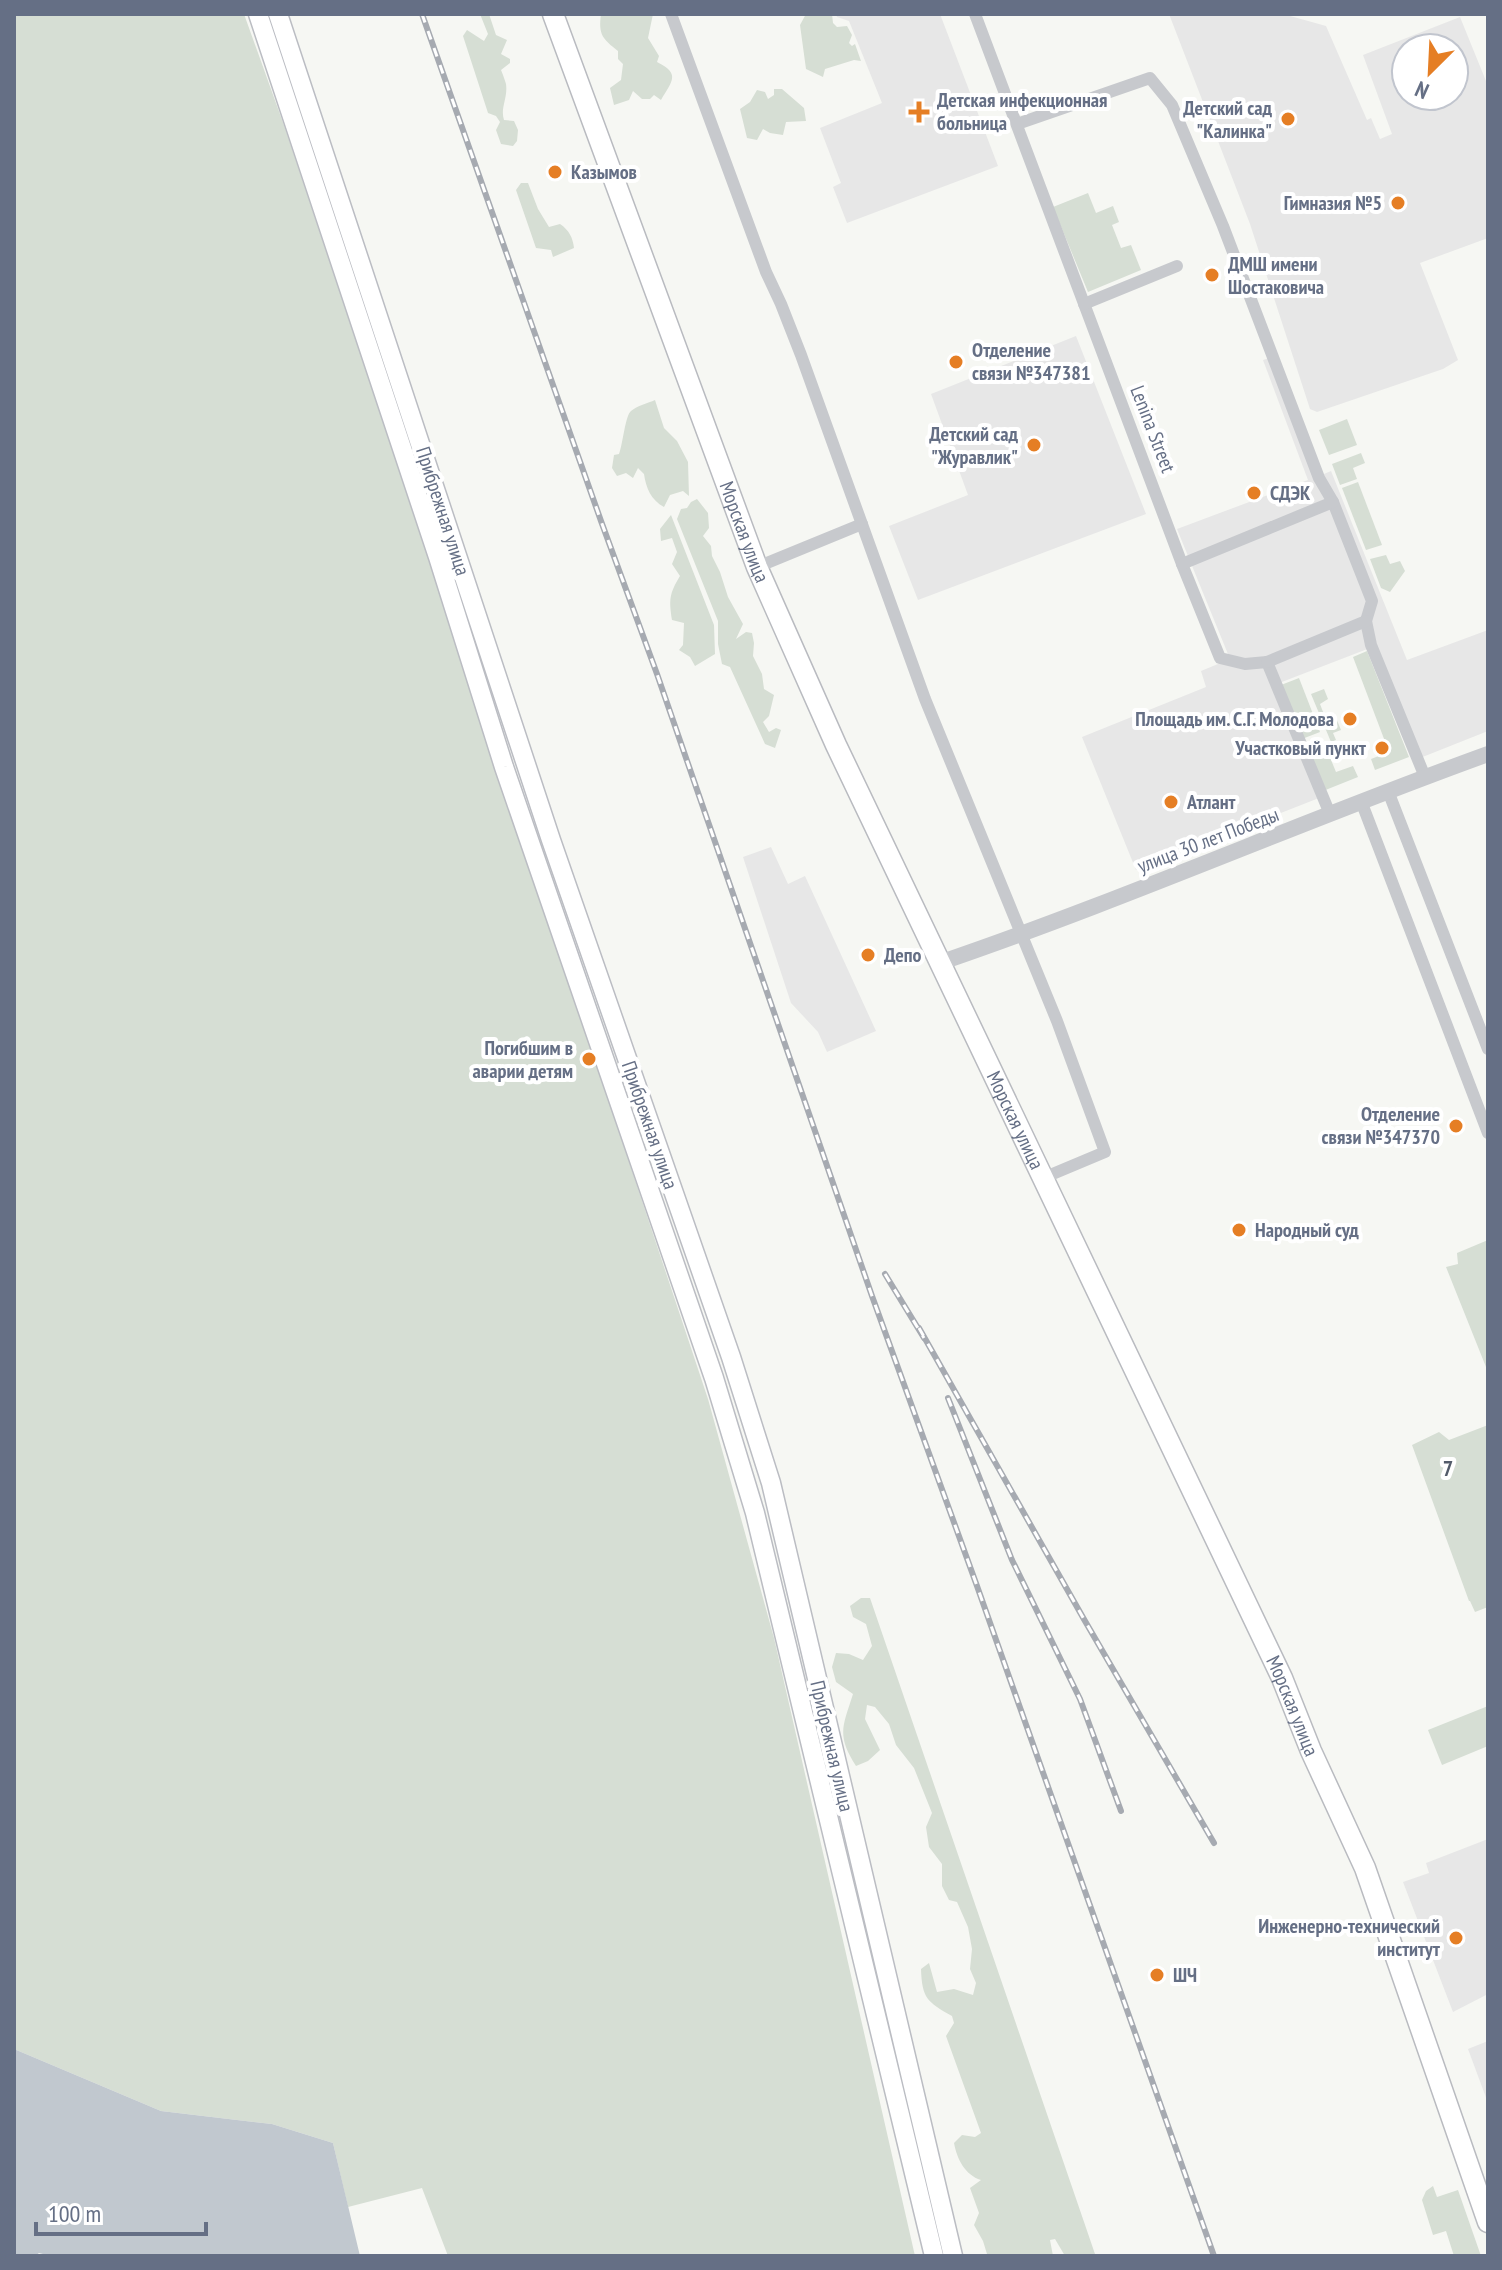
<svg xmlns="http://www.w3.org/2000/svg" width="1502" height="2270" font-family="'PT Sans Narrow',sans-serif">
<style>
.built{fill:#e7e7e7;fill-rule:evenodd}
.green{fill:#d6ded4}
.water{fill:#c1c8cf}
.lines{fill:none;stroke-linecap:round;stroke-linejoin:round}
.secondary-casing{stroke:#bbbdc3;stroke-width:21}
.primary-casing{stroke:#b9bbc0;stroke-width:23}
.minor{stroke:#c7c9cd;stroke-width:12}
.tertiary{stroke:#c7c9cd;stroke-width:16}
.secondary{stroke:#fff;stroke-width:18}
.primary{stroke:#fff;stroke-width:20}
.rail-casing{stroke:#a6aab1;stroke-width:6}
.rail{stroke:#fff;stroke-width:3;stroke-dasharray:9;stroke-linecap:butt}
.poi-dot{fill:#e57e24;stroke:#fff;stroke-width:3}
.labels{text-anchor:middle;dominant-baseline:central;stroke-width:8;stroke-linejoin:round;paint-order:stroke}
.poi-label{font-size:20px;font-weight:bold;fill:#656f85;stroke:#fff;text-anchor:start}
.street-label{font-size:20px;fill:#656f85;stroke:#fff}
.neighbourhood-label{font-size:22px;font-weight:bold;fill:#535b6a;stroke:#fff}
</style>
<rect width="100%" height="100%" fill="#f6f7f3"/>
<g class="built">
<path d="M836 14H940L998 166 847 223 833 187 841 183 820 128 882 103 849 21 837 17Z"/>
<path d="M1169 14H1283L1326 26 1367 120 1371 118 1380 139 1392 134 1363 55 1460 17 1488 86V238L1420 263 1458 360 1443 369 1317 412 1310 409 1250 224ZM1454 48V96H1406V48Z"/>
<path d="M1076 336 1146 514 918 600 889 526 968 495 931 394Z"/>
<path d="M1272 357 1317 477 1331 471 1407 660 1488 630V731L1415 760 1370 648 1274 685 1319 798 1136 870 1082 737 1206 687 1201 671 1230 659 1177 529 1308 480 1263 360Z"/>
<path d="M771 847 788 884 805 876 876 1031 827 1052 818 1032 791 1003 743 857Z"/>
<path d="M1488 1839V1994L1453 2012 1403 1882 1429 1873 1426 1863Z"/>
<path d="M1488 2041V2103L1468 2049Z"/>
</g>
<g class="green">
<path d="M14 14H244L286 131 708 1399 774 1638 915 2256H448L422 2188 348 2207 333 2143 272 2124 161 2111 14 2049Z"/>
<path d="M480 14H489L496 35 507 40 501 54 510 59V63L501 70C502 72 506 83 506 84 508 98 500 108 504 120L514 121 518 130 517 141 513 146 501 144 496 130 500 122 496 116 488 113 463 36 467 30 484 41 488 34Z"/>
<path d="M601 14H653L648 38 659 56 657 62C681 74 672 81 661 100L654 95 650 99H642L633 91 629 100 614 105 610 88 621 80 623 64 618 59V51C603 39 598 35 601 14Z"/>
<path d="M806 14H832L833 23 837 27 847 26 852 35 849 43 852 46 855 44 861 61 854 60 825 69 823 77 806 69 800 25Z"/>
<path d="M774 89H782L804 108 806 121 786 122 783 135 770 133 763 129 757 140 747 138 740 109 750 102 757 90 765 92 768 99 774 95Z"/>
<path d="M521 183H528L538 209 549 227 560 224C569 230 573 238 574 248L553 257 551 250 536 248 516 190Z"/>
<path d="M1088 193 1096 213 1113 206 1119 222 1112 225 1121 248 1131 245 1141 270 1088 292 1053 207Z"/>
<path d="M655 400 664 428 677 441 688 462 689 496 683 491 670 495 664 507C651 500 646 488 644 474L638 468 633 478 626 473 617 476 612 468 614 455 619 454C623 444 625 416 631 411 637 406 648 403 655 400Z"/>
<path d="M1347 419 1357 445 1329 455 1319 430Z"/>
<path d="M1361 453 1365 463 1353 468 1357 479 1340 485 1332 464Z"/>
<path d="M1358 482 1382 545 1366 550 1342 488Z"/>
<path d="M697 499 708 513 709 528 703 536 711 546 712 556 720 572 728 597 743 624 736 639 746 632 752 633 754 643 753 656 762 674 764 689 774 695 769 716 763 722 769 732 776 728 781 730 775 748 765 744 730 667 722 664 718 644V621L677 519 681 509 687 508 691 502Z"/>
<path d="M671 515 714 625 715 654 695 666 690 657 679 650 683 645 684 623 672 620C669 600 669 594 680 576L672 564 677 552 672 538 661 541 660 529Z"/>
<path d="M1386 555 1390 564 1400 561 1405 571 1390 592 1381 588 1370 559Z"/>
<path d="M1367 651 1409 757 1375 770 1371 759 1389 752 1353 657Z"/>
<path d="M1299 678 1320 732 1302 739 1281 685Z"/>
<path d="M1324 689 1328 699 1320 704 1325 717 1334 713 1341 730 1333 733 1336 740 1331 742 1311 694Z"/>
<path d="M1322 738 1336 772 1353 766 1358 777 1323 791 1304 745Z"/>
<path d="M1488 1240V1372L1446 1267 1458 1264 1457 1253Z"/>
<path d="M1488 1425V1607L1475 1612 1470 1601H1469L1412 1445 1439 1432 1449 1440Z"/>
<path d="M861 1598H870L1095 2254 1065 2256 1055 2239 1050 2240 1053 2256H990L987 2254 983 2241 974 2225 979 2213 970 2188 981 2180C965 2175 957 2159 954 2143L962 2135 975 2137 981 2133 946 2036 954 2023 952 2016C927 2002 922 1998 921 1969L929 1963 937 1992 954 1989 973 1995 976 1983 970 1969 972 1949 968 1927 957 1902 949 1900 942 1886V1864L929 1847 926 1827 932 1813 914 1768 896 1745 889 1724 875 1707 867 1705 865 1719 880 1750 868 1761 856 1766C836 1735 843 1726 853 1694L836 1682 832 1667 836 1653 849 1654 863 1660 872 1646 866 1624 853 1617 850 1606Z"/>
<path d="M1488 1706V1746L1442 1765 1428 1730Z"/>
<path d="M1433 2186 1437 2197 1458 2190 1481 2256H1454L1446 2231 1433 2235 1422 2200 1426 2191Z"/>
</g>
<path class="water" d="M14 2049 161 2111 272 2124 333 2143 360 2256H60L57 2254 51 2256 39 2253 35 2256H14Z"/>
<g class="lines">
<g class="secondary-casing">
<g id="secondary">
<path d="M258 14 438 557 504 767 714 1378 755 1513 934 2256"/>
<path d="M278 14 551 840 731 1357 771 1483 953 2256"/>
</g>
</g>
<g class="primary-casing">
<g id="primary">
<path id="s1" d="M553 14 757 567 836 745 1282 1678 1311 1751 1365 1868 1488 2222"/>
</g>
</g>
<g class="minor">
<path d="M671 14 766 272 781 304 801 355 925 699 1057 1021 1105 1152 1043 1178"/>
<path d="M975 14 1182 564 1220 658 1245 664 1267 662 1330 814"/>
<path d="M1017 124 1150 78 1172 105 1223 226 1319 478 1333 502 1372 601 1366 621 1371 645 1425 777"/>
<path d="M1084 304 1177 266"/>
<path d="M1182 564 1333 502"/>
<path d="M757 567 862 524"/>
<path d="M1267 662 1366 621"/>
<path d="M1388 791 1488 1049"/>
<path d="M1361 801 1488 1133"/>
</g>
<path class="tertiary" d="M942 962C1126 899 1305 820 1488 754"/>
<use href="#secondary" class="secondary"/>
<use href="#primary" class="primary"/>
<g class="rail-casing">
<g id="rail">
<path d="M422 14 601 521 657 674 872 1296 977 1586 1214 2256"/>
<path d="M885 1274 924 1338"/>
<path d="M919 1328 1085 1621 1214 1843"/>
<path d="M948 1398 1012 1560 1080 1699 1121 1811"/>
</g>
</g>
<use href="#rail" class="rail"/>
</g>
<g class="poi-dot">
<path d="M915 100h8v8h8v8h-8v8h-8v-8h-8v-8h8z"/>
<circle cx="1288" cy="119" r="8"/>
<circle cx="555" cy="172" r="8"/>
<circle cx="1398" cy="203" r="8"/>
<circle cx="1212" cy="275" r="8"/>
<circle cx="956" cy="362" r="8"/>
<circle cx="1034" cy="445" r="8"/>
<circle cx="1254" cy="493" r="8"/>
<circle cx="1350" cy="719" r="8"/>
<circle cx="1382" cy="748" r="8"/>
<circle cx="1171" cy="802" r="8"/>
<circle cx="868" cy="955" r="8"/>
<circle cx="589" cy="1059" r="8"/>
<circle cx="1456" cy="1126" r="8"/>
<circle cx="1239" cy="1230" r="8"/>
<circle cx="1456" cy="1938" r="8"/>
<circle cx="1157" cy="1975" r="8"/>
</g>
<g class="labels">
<g class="poi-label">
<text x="937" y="100">Детская инфекционная<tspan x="937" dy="23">больница</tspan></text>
<text x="1272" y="108" text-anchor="end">Детский сад<tspan x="1272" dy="23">"Калинка"</tspan></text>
<text x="571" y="172">Казымов</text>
<text x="1382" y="203" text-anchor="end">Гимназия №5</text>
<text x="1228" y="264">ДМШ имени<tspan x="1228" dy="23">Шостаковича</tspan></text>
<text x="972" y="350">Отделение<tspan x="972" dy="23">связи №347381</tspan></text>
<text x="1018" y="434" text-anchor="end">Детский сад<tspan x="1018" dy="23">"Журавлик"</tspan></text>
<text x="1270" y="493">СДЭК</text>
<text x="1334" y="719" text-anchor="end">Площадь им. С.Г. Молодова</text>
<text x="1366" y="748" text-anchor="end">Участковый пункт</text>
<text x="1187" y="802">Атлант</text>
<text x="884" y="955">Депо</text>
<text x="573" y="1048" text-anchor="end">Погибшим в<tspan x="573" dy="23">аварии детям</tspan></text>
<text x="1440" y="1114" text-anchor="end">Отделение<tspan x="1440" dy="23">связи №347370</tspan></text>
<text x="1255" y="1230">Народный суд</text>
<text x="1440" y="1926" text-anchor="end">Инженерно-технический<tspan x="1440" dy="23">институт</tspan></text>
<text x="1173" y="1975">ШЧ</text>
</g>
<g class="street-label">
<text transform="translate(1153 429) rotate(69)">Lenina Street</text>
<text transform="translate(443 511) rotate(72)">Прибрежная улица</text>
<text stroke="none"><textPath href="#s1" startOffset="552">Морская улица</textPath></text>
<text transform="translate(1208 840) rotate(-21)">улица 30 лет Победы</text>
<text stroke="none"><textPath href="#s1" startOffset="1200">Морская улица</textPath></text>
<text transform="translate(650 1125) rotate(71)">Прибрежная улица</text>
<text stroke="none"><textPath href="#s1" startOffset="1848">Морская улица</textPath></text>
<text transform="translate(832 1746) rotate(77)">Прибрежная улица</text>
</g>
<g class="neighbourhood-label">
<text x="1448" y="1468">7</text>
</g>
</g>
<rect width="1502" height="2270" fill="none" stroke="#656f85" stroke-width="32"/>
<g transform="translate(1430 72) rotate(204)"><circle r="38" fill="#ffffff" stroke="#c1c5ce" stroke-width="2"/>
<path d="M0-6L14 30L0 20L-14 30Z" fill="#e57e24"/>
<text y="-12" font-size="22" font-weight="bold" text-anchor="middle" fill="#656f85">N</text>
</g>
<path d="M36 2222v12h170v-12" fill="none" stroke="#656f85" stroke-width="4"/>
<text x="48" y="2222" font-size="24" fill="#656f85" stroke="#ffffff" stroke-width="6" paint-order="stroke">100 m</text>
</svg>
